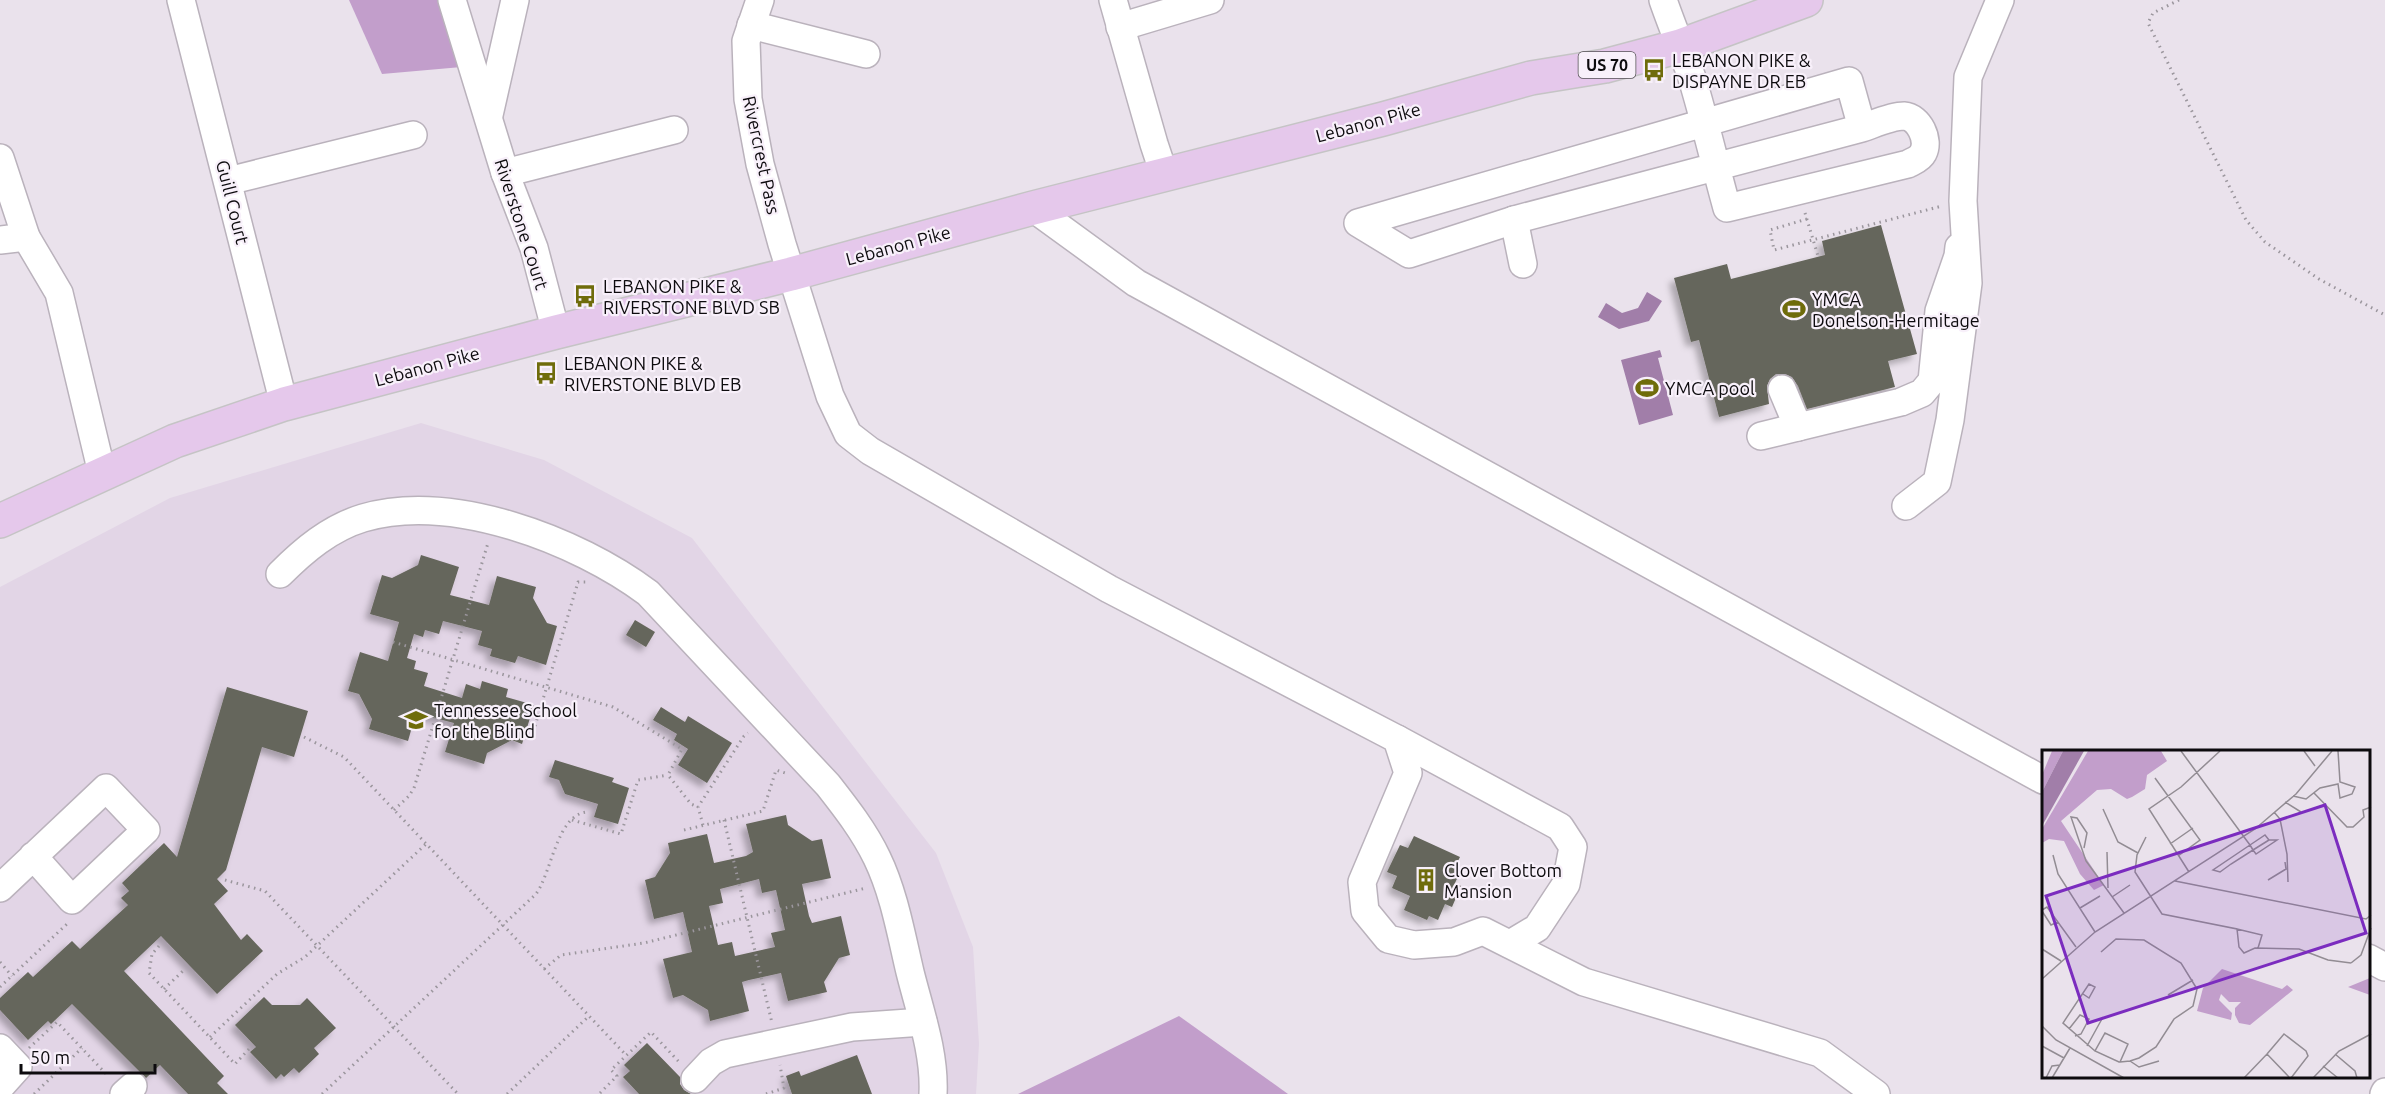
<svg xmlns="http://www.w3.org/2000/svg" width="2385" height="1094" font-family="Ubuntu,sans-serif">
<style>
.built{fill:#e2d5e6}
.forest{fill:#c29ecb}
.water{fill:#a17ea9}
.building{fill:#65665b;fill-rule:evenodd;filter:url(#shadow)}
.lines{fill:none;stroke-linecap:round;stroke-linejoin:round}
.minor-casing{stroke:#bab2bc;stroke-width:30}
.major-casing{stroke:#c5c4c5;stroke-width:36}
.path{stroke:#9b969d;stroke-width:3;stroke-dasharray:1.5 4.5;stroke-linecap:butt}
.minor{stroke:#fff;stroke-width:27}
.major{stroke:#e5c8eb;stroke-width:33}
.labels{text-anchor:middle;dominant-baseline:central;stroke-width:4.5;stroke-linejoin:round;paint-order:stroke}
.shield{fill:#f8f0fa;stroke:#545055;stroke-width:1.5}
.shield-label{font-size:16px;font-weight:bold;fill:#0d0b0e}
.poi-label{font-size:18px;fill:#0d0b0e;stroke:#f8f0fa;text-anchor:start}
.street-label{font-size:18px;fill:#0d0b0e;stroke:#f8f0fa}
.inset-road{fill:none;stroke:#928c93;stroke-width:1.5}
.view{fill:#7b2cbf;fill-opacity:0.15;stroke:#7b2cbf;stroke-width:3}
.inset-edge{fill:none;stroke:#0d0b0e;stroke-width:3}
</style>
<defs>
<filter id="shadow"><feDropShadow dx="-5" dy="5" stdDeviation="3" flood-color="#0004"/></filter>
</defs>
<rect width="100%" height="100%" fill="#eae2ec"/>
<path class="built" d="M421 423 544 460 692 538 936 853 973 947 979 1044 976 1094H0V587L170 498Z"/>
<g class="forest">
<path d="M349 0H453L473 66 382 74Z"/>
<path d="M1179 1016 1288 1094H1018Z"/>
</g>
<g class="water">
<path d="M1647 292 1662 301 1649 321 1619 329 1598 317 1606 303 1622 313 1638 308Z"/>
<path d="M1660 350 1662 357 1658 358 1673 415 1639 425 1621 360Z"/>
</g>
<g class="building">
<path d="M1881 225 1917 354 1888 361 1895 387 1807 409 1798 386 1792 377 1785 374H1776L1770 379 1767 386 1769 404 1719 417 1699 340 1691 342 1674 278 1727 264 1731 279 1825 255 1822 241Z"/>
<path d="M421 555 459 567 450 595 489 605 497 576 536 587 533 598 547 623 557 626 546 665 518 656 515 663 490 656 492 649 478 645 482 631 443 621 439 634 425 630 423 637 414 634 407 658 416 661 414 669 428 673 424 686 462 698 466 684 480 689 482 681 508 689 506 697 534 705 522 744 512 740 487 753 484 764 445 752 454 723 416 713 408 741 369 729 372 719 359 694 348 691 360 652 388 661 399 622 370 614 382 575 392 578 418 565Z"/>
<path d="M635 620 655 632 646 647 626 635Z"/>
<path d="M227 687 308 711 294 757 262 747 226 870 217 879 228 891 214 904 241 940 247 934 263 951 217 994 161 936 124 971 224 1076 217 1083 228 1094H188L160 1065 146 1078 72 1004 51 1024 48 1021 28 1040 0 1010V998L28 972 33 977 72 941 80 949 128 905 121 898 129 891 122 883 164 843 177 857Z"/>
<path d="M661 707 685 722 688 716 732 743 707 783 678 765 688 749 674 740 677 734 653 720Z"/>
<path d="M555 760 614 778 612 782 629 788 618 824 594 817 598 804 565 794 559 780 549 777Z"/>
<path d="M786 815 788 825 812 841 822 839 831 878 802 884 809 916 812 923 841 916 850 955 839 958 824 982 827 992 788 1001 781 973 749 980 742 982 749 1011 710 1021 708 1010 683 995 673 998 663 959 692 952 683 912 654 919 645 880 655 877 670 853 668 843 707 834 714 863 746 856 753 852 746 824ZM759 879 762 893 776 890 785 930 771 933 775 947 735 956 732 942 718 945 709 906 723 903 720 889Z"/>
<path d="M1414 836 1460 857 1456 865 1462 868 1455 883 1461 886 1452 907 1445 904 1438 920 1429 916 1427 920 1404 910 1410 896 1392 888 1397 876 1387 872 1400 845 1408 848Z"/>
<path d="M264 997 272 1005H300L307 998 336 1028 314 1048 319 1054 299 1073 294 1068 284 1077 281 1074 276 1079 250 1052 256 1047 235 1025Z"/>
<path d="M647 1043 680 1077V1084L684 1090 691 1094H639L623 1077 630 1071 624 1065Z"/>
<path d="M857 1055 872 1094H792L786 1076 799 1071 801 1076Z"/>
</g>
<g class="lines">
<g class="minor-casing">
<g id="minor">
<path d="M181 0 284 404"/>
<path d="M452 0 505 173 534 248 556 332"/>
<path d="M760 0 746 41 748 99 760 164 782 244 830 396 848 434 870 451 1109 589 1397 739 1408 773 1362 882 1365 911 1388 939 1414 945 1454 942 1483 931 1584 982 1820 1053 1876 1094"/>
<path d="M1113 0 1154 144 1164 174"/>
<path d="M1663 0C1672 26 1683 52 1692 78 1705 121 1715 165 1727 208L1908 164C1913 161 1920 159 1923 153 1930 140 1919 117 1904 116 1891 116 1874 124 1862 128L1849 81 1358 223 1409 254 1514 220 1862 128"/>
<path d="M751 25 866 54"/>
<path d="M1120 27 1210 0"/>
<path d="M489 115 515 0"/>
<path d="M0 158 26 237 59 293 102 473"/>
<path d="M505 173 674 130"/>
<path d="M228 181 413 135"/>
<path d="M1033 208 1136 283 2043 780"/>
<path d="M1514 220 1523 264"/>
<path d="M0 240 26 237"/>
<path d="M1782 389 1798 427"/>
<path d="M1761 436 1901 402 1922 393 1932 381 1939 311 1958 256 1959 247"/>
<path d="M1906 506 1937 482 1950 420 1968 283 1963 201 1968 77 2000 0"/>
<path d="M280 574C304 550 330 528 363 518 452 492 577 540 648 593L828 785C846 808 864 831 877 858 894 893 901 934 910 972 920 1012 935 1053 933 1094"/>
<path d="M1397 739 1560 827 1573 847 1566 884 1537 928 1510 944"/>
<path d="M0 888 106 788 146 830 72 900 33 856"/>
<path d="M2368 958 2385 967"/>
<path d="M0 1048 18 1067 0 1087"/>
<path d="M695 1079 711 1062 725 1054 852 1027 923 1022"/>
<path d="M124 1094 133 1086"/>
<path d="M2384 1094 2385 1092"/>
</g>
</g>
<g class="major-casing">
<path id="major" d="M0 521 175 441 284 404 556 332 791 274 1033 208 1383 119 1531 78 1605 66 1680 46 1806 0"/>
</g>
<g class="path">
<path d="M2179 0 2153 13 2148 23 2246 220 2265 242 2319 279 2385 315"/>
<path d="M1805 213 1818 256"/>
<path d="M1807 219 1770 230 1774 250 1942 206"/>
<path d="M393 642 613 707 682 749 668 775 691 804 698 807"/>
<path d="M535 726 578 582H588"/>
<path d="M304 737 344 757 626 1055"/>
<path d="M394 810 409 796 414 788 488 543"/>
<path d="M572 820 621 834 638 780 668 775"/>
<path d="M724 820 772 1023"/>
<path d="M703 825 698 807 744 736 748 733"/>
<path d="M684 830 763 811 776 770 785 773"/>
<path d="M225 880 265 891 458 1094"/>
<path d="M159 946 152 954 149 973 235 1064 249 1049"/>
<path d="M0 962 12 976"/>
<path d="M544 969 561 955 644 943 866 888"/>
<path d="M0 987 69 922"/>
<path d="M164 989 184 970"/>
<path d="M210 1037 277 974 305 957 426 844"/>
<path d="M29 1048 57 1022 109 1077"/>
<path d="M600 1093 617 1076 611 1070 651 1032 681 1064"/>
<path d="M34 1094 82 1048"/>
<path d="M322 1094 536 894C552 872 557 813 588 812"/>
<path d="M507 1094 589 1016"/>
<path d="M766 1094 784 1088 780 1065"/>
</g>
<use href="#minor" class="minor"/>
<use href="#major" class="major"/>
</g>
<defs>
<g id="bus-bare" transform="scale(1.8)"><path d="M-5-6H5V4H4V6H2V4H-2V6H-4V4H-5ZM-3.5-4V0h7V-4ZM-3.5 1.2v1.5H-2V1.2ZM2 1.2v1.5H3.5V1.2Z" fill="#6f6c0b" stroke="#f8f0fa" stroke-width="2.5" paint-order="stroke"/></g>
<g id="stadium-bare" transform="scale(1.8)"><path d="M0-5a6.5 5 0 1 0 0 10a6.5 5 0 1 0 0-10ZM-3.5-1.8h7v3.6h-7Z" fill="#6f6c0b" stroke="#f8f0fa" stroke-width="2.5" paint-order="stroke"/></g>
<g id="school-bare" transform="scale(1.8)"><path d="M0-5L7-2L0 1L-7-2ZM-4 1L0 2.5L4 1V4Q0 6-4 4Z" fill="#6f6c0b" stroke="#f8f0fa" stroke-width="2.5" paint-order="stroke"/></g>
<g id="building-bare" transform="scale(1.8)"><path d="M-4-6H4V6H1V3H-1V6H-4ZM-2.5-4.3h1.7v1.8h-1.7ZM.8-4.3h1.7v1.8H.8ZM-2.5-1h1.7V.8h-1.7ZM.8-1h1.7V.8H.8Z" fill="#6f6c0b" stroke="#f8f0fa" stroke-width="2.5" paint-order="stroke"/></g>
</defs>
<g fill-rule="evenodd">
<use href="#bus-bare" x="1654" y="70"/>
<use href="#bus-bare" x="585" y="296"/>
<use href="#stadium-bare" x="1794" y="309"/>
<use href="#bus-bare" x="546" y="373"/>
<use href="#stadium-bare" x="1647" y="388"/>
<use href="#school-bare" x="416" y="720"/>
<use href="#building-bare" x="1426" y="880"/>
</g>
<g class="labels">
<rect class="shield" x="1578.5" y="52" width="57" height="26" rx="4.5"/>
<g class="shield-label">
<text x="1607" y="65">US 70</text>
</g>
<g class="poi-label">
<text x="1672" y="60">LEBANON PIKE &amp;<tspan x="1672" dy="21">DISPAYNE DR EB</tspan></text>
<text x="603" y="286">LEBANON PIKE &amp;<tspan x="603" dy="21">RIVERSTONE BLVD SB</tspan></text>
<text x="1812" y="299">YMCA<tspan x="1812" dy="21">Donelson-Hermitage</tspan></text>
<text x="564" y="363">LEBANON PIKE &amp;<tspan x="564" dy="21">RIVERSTONE BLVD EB</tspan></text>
<text x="1665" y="388">YMCA pool</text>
<text x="434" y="710">Tennessee School<tspan x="434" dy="21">for the Blind</tspan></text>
<text x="1444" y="870">Clover Bottom<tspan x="1444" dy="21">Mansion</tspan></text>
</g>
<g class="street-label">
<text transform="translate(1368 122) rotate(-15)">Lebanon Pike</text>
<text transform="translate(762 155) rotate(78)">Rivercrest Pass</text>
<text transform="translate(233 202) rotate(76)">Guill Court</text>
<text transform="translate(522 224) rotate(72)">Riverstone Court</text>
<text transform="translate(898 245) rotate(-15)">Lebanon Pike</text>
<text transform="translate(427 366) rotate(-15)">Lebanon Pike</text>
</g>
</g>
<g transform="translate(2042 750)">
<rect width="328" height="328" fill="#eae2ec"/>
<path d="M10 1H21L0 42V25ZM46 1H119L125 11 105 25 103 39 90 47 85 49 69 39 55 40 19 71 62 135 52 140 38 124 22 91 7 89 0 93V79ZM180 219 240 239 245 235 251 240 208 275 197 273 193 265V258L199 252H187L179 244 177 250 190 263 189 270 155 261 161 238ZM328 228V245L306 237Z" fill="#c29ecb"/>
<path d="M21 1H42L0 76V42Z" fill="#a17ea9"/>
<path class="inset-road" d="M139 1 205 91 208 95 211 100 214 104 235 90H227L223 85 208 95 171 120 178 122 189 114 211 100 227 90M262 1 273 16M113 28 158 90 136 106M272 43 305 77H311L322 67 321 60 329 57M251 46 264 49 278 38 296 34 298 48 310 44 313 37 298 32 296 1M243 52 259 62M61 59 76 92 96 103M232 62 238 69 245 104 246 132M104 87 95 105 93 122 120 164 195 179 197 197 202 203 213 198 257 199 286 210 309 213M128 94 151 78M42 98 45 83 35 68 29 67 44 111 82 163M65 102 66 138M11 105 16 124 53 182M147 122 107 59 139 37 178 1M226 130 244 119 243 112M133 131 324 169 329 165M70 147 88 135M38 158 58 146M0 160 5 157 34 197M0 161 9 175 16 172M195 179 220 185 216 198M0 199 19 211M59 202 74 189 102 190 139 213 155 239 151 256 132 269 114 297 97 308 88 311 78 312H77L53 301 63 283 86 294 78 312M309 213 319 205 329 178M0 229 53 182 213 79 254 44 290 1M41 244 47 248 53 237 47 234 21 273 53 301M126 245 151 230M0 276 14 290 82 328M27 279 38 265 47 269 39 284 33 286M0 296 22 308M45 296 61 267M225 304 242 284 264 301 266 306 249 328M293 304 313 321 315 328M88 311 97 317 117 311M281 316 296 328M4 328 10 316 18 315M10 328 28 298M202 328 225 304 247 327M271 328 297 301 329 284"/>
<path class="view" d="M283 55 324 183 46 273 4 146Z"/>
<rect width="328" height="328" class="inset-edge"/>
</g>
<path d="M21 1064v9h134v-9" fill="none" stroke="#0d0b0e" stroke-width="3"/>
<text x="30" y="1064" font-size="18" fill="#0d0b0e" stroke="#f8f0fa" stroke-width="4.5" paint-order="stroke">50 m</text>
</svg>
